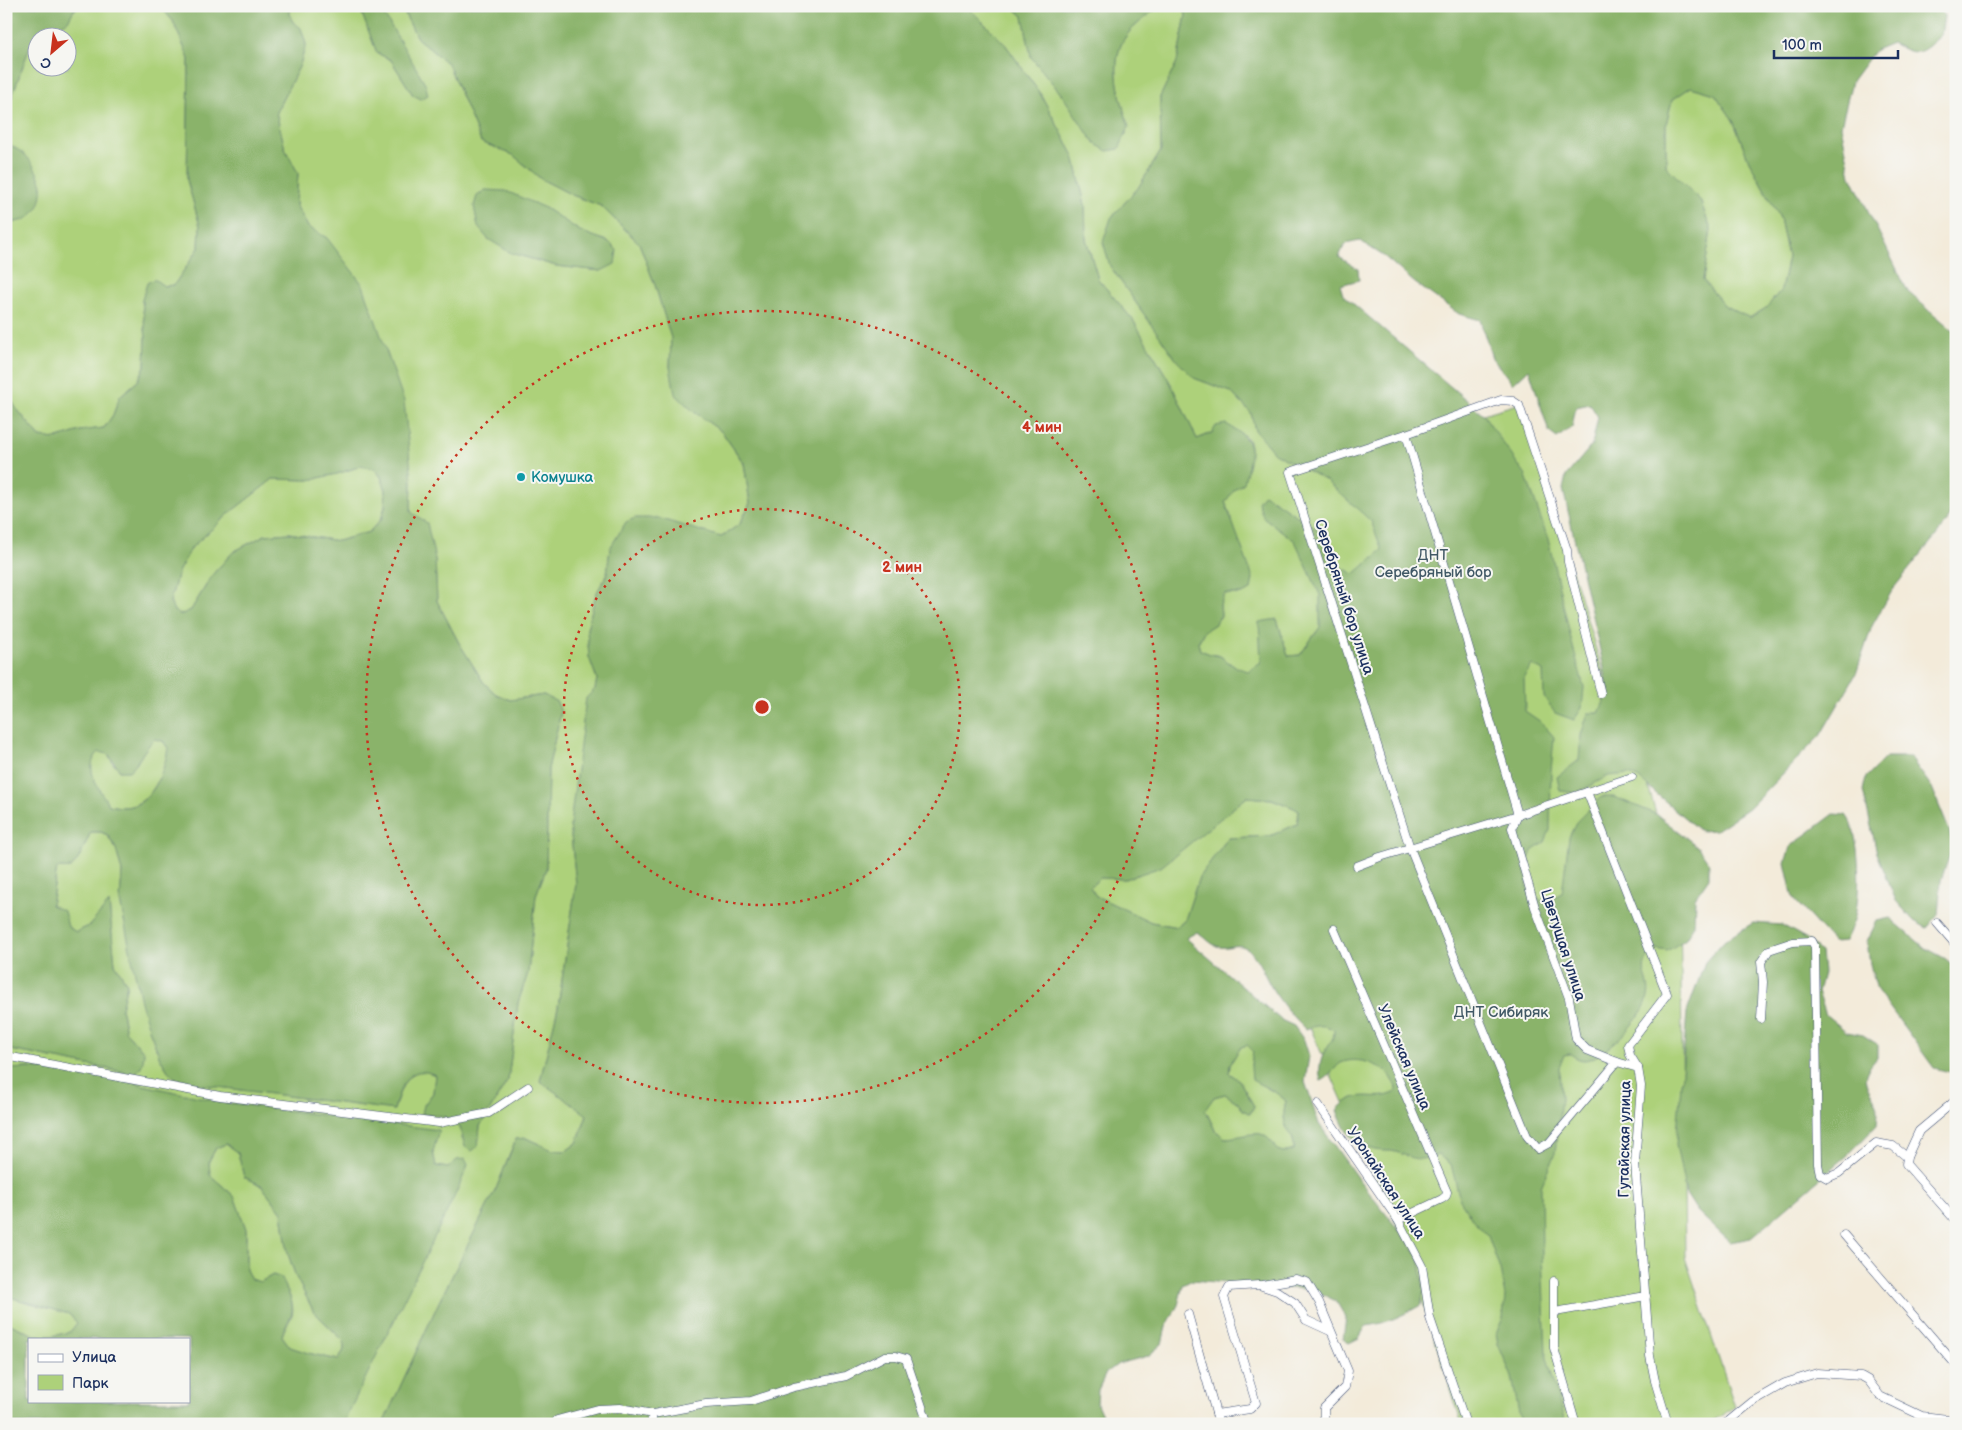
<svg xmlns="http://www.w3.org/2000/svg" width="1962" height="1430" font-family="'Balsamiq Sans',sans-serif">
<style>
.green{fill:#add17a;stroke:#64806c;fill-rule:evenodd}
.forest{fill:#8ab36a;stroke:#527164;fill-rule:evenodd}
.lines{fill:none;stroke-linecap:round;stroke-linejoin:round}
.minor-casing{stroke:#3b4b71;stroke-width:9}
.minor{stroke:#fff;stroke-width:8}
.ring{fill:none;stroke:#c8321e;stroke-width:2.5;stroke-dasharray:2.5 5}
.culture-dot{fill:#0f9aa8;stroke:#f6f6f2;stroke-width:2}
.labels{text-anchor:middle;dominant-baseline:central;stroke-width:4;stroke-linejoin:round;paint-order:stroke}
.culture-label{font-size:15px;fill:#0d838f;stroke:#f6f6f2;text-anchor:start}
.park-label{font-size:15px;fill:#405865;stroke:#f6f6f2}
.street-label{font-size:15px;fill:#1b2f5e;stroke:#f6f6f2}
.centre{fill:#c8321e;stroke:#f6f6f2;stroke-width:2.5}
.ring-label{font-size:15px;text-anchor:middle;font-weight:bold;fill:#c8321e;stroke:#f6f6f2;stroke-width:4;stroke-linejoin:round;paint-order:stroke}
</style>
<rect width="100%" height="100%" fill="#f6f6f2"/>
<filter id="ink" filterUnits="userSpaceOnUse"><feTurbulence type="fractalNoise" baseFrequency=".02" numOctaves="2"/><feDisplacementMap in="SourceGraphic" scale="10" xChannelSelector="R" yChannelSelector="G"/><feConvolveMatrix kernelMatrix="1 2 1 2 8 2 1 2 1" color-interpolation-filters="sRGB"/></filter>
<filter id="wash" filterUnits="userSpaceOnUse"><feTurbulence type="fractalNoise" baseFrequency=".0096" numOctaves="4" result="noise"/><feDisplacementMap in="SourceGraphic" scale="20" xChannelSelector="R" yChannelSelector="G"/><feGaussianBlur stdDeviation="1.12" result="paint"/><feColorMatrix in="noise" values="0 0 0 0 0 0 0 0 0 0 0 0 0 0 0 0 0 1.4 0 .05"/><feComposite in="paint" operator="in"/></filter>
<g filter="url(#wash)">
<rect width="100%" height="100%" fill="#f3ebda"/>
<g class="green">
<path d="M76 6H160L173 21 189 59 187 180 200 226 199 248 174 285 164 286 142 300 146 338 145 366 138 381 120 396 113 415 104 428 80 431 55 439 40 437 16 408 6 391V221L15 223 39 205 42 186 28 158 6 142V113L29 49 37 39 38 68H68V38L39 37 76 9Z"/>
<path d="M288 6H359L377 53 391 60 413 95 395 34 379 6H401L417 38 448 64 481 142 514 155 541 179 572 195 601 206 639 243 655 285 671 338 670 367 693 411 722 432 744 464 750 503 740 524 721 537 697 531 610 548 607 574 596 594 587 629 589 657 597 679 570 825 576 884 558 1007 540 1081 587 1114 577 1143 566 1151 552 1150 526 1138 516 1139 496 1189 439 1302 383 1424H343L366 1375 394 1321 457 1160 448 1168 436 1166 433 1152 143 1085 126 1078 30 1068 6 1069V1049L134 1074 144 1052 126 1032 121 1007 127 984 115 964 109 904 89 926 76 932 68 927 51 905 57 868C61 868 67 869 70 868 78 865 86 841 91 832H101L107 835 116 849 122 872 120 901 150 1032 160 1058 168 1071 175 1078 188 1083 394 1110C400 1089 409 1061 435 1075L433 1093 424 1105 460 1127 462 1139 478 1146 480 1126 508 1080 518 1003 528 973 536 895 546 869 548 769 561 712 544 695 510 700 496 694 484 683 459 643 437 601 435 559 411 512 412 481 327 238 308 227 296 205 298 173 285 149 276 112 300 65 306 44 301 29 292 21ZM545 208 581 232 609 242 601 271 556 266 511 253Z"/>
<path d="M967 6H1012L1023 16 1032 57 1062 95 1129 127C1120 96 1105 55 1132 29 1139 22 1148 16 1155 9L1156 6H1183L1186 15 1177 62 1160 97 1161 151 1138 188 1111 218 1110 266 1141 310 1194 378 1231 392 1251 413 1255 430 1299 467 1521 403 1635 777 1645 775 1680 899 1685 1257 1735 1407 1708 1424H1462L1426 1313 1409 1252 1255 902 1388 859 1317 631 1300 655 1288 656 1277 619 1261 662 1248 672 1235 667 1220 656 1210 654 1200 650 1198 643 1204 631 1215 624 1221 616 1220 605 1224 594H1242L1232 519 1225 502C1234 490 1257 454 1248 440 1246 436 1239 432 1235 430L1212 433 1197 439 1171 384 1133 320 1098 279 1086 239 1085 205 1074 156 1041 95 1005 44Z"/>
<path d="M1691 87 1715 94 1733 120 1749 161 1780 218 1788 257 1781 290 1766 308 1749 318 1725 306 1703 280 1711 230 1700 200 1666 166V124L1672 100Z"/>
<path d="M361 466 375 469 381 477 386 490 385 506 381 519 369 532 338 541 289 533 265 535 233 552 213 574 191 610 180 615 174 611 170 602 178 572 192 547 232 511 273 479 309 480 337 474Z"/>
<path d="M155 739 163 741 168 748C165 770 152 806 124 807 119 807 114 806 109 805 99 789 81 768 99 751L108 754 114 765H136L146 747Z"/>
<path d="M1247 797 1272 799 1299 810 1297 824 1270 836 1228 838 1199 877 1185 920 1177 927 1151 922 1096 896 1090 887 1100 878 1125 879 1204 830Z"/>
<path d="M1247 1045 1253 1051 1251 1065 1267 1089 1275 1091 1286 1101C1284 1109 1283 1118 1286 1126 1290 1135 1295 1139 1294 1150 1281 1155 1277 1151 1270 1140L1239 1137 1225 1138 1215 1130 1205 1109 1214 1097 1225 1094 1237 1102 1243 1110 1250 1113 1254 1106 1239 1080 1229 1073 1230 1064 1241 1047Z"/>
<path d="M226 1144 238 1153 244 1177 261 1185 282 1212 288 1254 296 1277 314 1312 344 1341V1350L338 1360 308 1353 290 1347 282 1336C285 1327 287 1325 291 1318 297 1306 286 1289 282 1278L273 1275 260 1282 251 1279 246 1270V1229L234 1196 210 1175 209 1161 216 1148Z"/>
<path d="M6 1296 69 1314 77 1323 70 1332 52 1336 34 1335 6 1322Z"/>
</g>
<g class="forest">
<path d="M6 6H76L68 21 38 38 29 49 6 113Z"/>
<path d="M160 6H288L292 21 301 28 306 44 300 65 276 112 285 149 298 173 296 205 308 227 327 238 363 285 404 401 412 481 411 512 427 523 435 559 437 601 459 643 484 683 496 694 510 700 544 695 557 702 561 712 548 769 546 869 536 895 528 973 518 1003 508 1080 480 1126 478 1146 472 1151 465 1147 460 1127 443 1116 422 1114 424 1105 433 1093 435 1075C409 1062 399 1089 394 1110L188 1083 175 1078 168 1071 160 1058 150 1032 141 1002 120 901 122 872 116 849 108 835 101 832H91C86 841 78 865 70 868 67 869 61 868 57 868L51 905 64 911 68 927 76 932 89 926 109 903 115 964 127 984 121 1008 126 1032 144 1052C143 1063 143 1067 134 1074L6 1049V391L16 408 40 437 55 439 80 431 104 428 113 415 120 396 138 381 145 366 146 338 142 300 147 283 154 279 164 286 174 285 199 248 200 226 187 180 189 59 173 21ZM361 466 375 469 381 477 386 490 385 506 382 519 369 532 338 541 289 533 265 535 233 552 213 574 191 610 180 615 174 611 170 602 178 572 192 547 232 511 273 479 309 480 337 474ZM155 739 163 741 168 748C165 770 152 807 124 807 119 807 114 806 109 805 99 789 82 768 99 752L108 754 120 771H129C140 762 143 749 155 739Z"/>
<path d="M359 6H379L425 83 428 95 421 99 413 95 391 60 377 53Z"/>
<path d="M401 6H967L1005 44 1041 95 1074 156 1085 205 1086 239 1098 279 1133 320 1171 384 1197 439 1212 433 1216 426 1226 424C1259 442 1251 451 1244 483L1236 488 1225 502 1253 578 1251 590 1242 594H1224L1220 605 1221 615 1215 624 1204 631 1198 643 1200 650 1210 654 1220 656 1235 667 1248 671 1261 662 1259 622 1277 619 1288 656 1300 655 1320 627V595L1295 541 1263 517 1258 502 1264 494 1320 531 1336 564 1354 574 1382 550 1371 521 1325 480 1274 453 1255 430 1251 413 1231 392 1194 378 1177 361 1110 266 1103 242 1111 218 1138 188 1161 151 1160 97 1177 62 1186 15 1183 6H1938L1944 16 1941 35C1919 55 1919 57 1892 43L1875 50 1852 81 1841 126 1851 176 1908 292 1956 333V498L1947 522 1893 589 1872 626 1856 674 1820 736 1749 808 1716 830 1700 831 1638 778 1629 774 1608 776 1577 793 1560 791 1557 777 1579 760 1581 735 1588 713H1599L1609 690 1563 489 1566 476 1592 445 1598 417 1590 404 1576 407 1572 427 1557 438 1549 432 1529 369 1513 384 1492 358 1480 320 1459 314 1415 283 1385 257 1360 241 1345 244 1339 257 1358 269 1359 280 1340 285 1343 295 1483 414 1526 476 1548 539 1572 643 1584 687 1582 708 1574 720 1555 713 1544 697 1543 671 1532 665 1524 677 1525 711 1541 722 1554 737 1551 771 1550 830 1545 842 1532 851 1525 871 1529 893 1544 902 1562 893 1569 837 1577 821 1601 797H1614L1656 814 1698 847 1709 863V878L1695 898 1694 925 1686 939 1667 951 1656 949C1631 972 1655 976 1647 1001 1641 1019 1603 1060 1584 1060 1578 1060 1574 1056 1570 1054L1564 1055 1559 1068 1561 1099 1555 1153 1541 1187 1542 1253 1546 1353 1558 1398 1567 1424H1521L1512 1377 1498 1344 1496 1333 1503 1318 1505 1296 1500 1270 1488 1236 1472 1219 1460 1200 1451 1164 1438 1155C1415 1162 1417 1159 1396 1152 1390 1150 1383 1152 1376 1150 1352 1145 1345 1132 1337 1110 1359 1085 1375 1104 1396 1092 1397 1069 1360 1054 1341 1063 1334 1067 1331 1077 1321 1081 1318 1071 1320 1059 1326 1049 1330 1040 1334 1041 1334 1030 1324 1023 1316 1026 1305 1029 1293 1018 1282 1004 1273 990 1265 977 1260 961 1249 950 1238 941 1230 949 1220 947 1210 945 1205 936 1197 932L1186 938 1281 1020 1294 1026 1304 1040 1309 1056 1305 1082 1319 1124 1356 1176 1419 1256 1424 1289 1421 1305C1403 1315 1386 1324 1366 1326L1359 1338 1349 1343 1343 1339 1346 1318 1336 1301 1311 1289 1283 1288 1192 1280 1183 1285 1178 1305 1166 1327 1162 1344 1148 1356 1118 1364 1106 1373 1098 1390 1097 1404 1106 1424H780L779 1419 764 1411 737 1417 732 1424H383L439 1302 496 1189 516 1139 526 1138 552 1150 566 1151 577 1143 587 1115 540 1081 558 1007 576 884 570 825 586 698 595 689 597 679 589 657 587 629 596 594 607 574 610 548 626 522 635 518H658L721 537 740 524 750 503 744 463 722 432 693 411 675 394 670 367 671 338 655 285 639 243 601 206 572 195 541 179 513 155 481 142 448 64 417 38ZM1691 87 1715 94 1733 120 1749 161 1780 218 1788 257 1781 290 1766 308 1750 318 1725 306 1703 280 1711 230 1700 200 1666 166V124L1672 100ZM1247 797 1272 799 1299 810 1297 824 1270 836 1228 838 1199 877 1185 920 1177 927 1151 922 1096 896 1090 887 1100 878 1125 879 1161 867ZM1247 1045 1253 1051 1251 1065 1252 1080C1264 1087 1276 1091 1286 1101 1284 1109 1283 1118 1286 1126 1290 1135 1295 1139 1294 1150 1273 1158 1277 1140 1261 1134 1255 1132 1234 1138 1225 1138L1215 1130 1205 1110 1214 1097 1225 1094 1237 1102 1243 1110 1250 1114 1254 1106 1239 1080 1229 1073 1230 1064 1241 1047Z"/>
<path d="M1012 6H1156V9C1148 16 1139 22 1132 29 1105 55 1120 96 1129 127L1119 149 1107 151 1094 143 1062 95 1031 57 1023 16Z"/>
<path d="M6 142C13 147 23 152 28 158 33 164 42 180 42 187 44 208 28 226 6 221Z"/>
<path d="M485 190 506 191 545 208 580 231 609 242 617 250 615 264 601 271 556 266 511 253 488 239 478 227 474 206 477 196Z"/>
<path d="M1886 757H1910L1931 786 1949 830 1953 846 1941 880 1938 915 1927 928 1914 921 1896 901 1877 853 1863 791 1866 777Z"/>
<path d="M1834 814 1846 815C1862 834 1861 900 1853 923 1851 929 1848 935 1845 941L1833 942 1793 898 1785 863 1790 847Z"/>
<path d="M1890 918 1924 947 1946 959 1956 968V1070L1950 1072 1934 1068 1877 990 1870 965 1867 941 1877 921Z"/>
<path d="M1753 923 1782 925 1807 939 1821 952 1823 973 1818 992 1826 1015 1847 1032 1863 1035 1877 1044V1058C1856 1081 1868 1082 1877 1105 1879 1110 1877 1119 1877 1125L1848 1155 1751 1238 1730 1242 1697 1211 1686 1194 1676 1145 1687 1012 1705 962 1725 940Z"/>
<path d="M30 1068 126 1078 143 1085 222 1102 439 1130 433 1152 436 1166 448 1168 457 1160 465 1159 468 1165 458 1189 343 1424H6V1322L34 1335 52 1336 70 1332 77 1323 69 1314 6 1296V1069ZM226 1144 238 1153 244 1177 261 1185 282 1212 288 1254 296 1277 314 1312 344 1341V1350L338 1360 308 1353 290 1347 282 1336C284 1328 287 1325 290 1318 297 1306 286 1289 282 1278L273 1275 260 1282 251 1279 246 1270V1229L234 1196 210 1175 209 1161 216 1148ZM29 1339H189V1401H29Z"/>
</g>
</g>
<g filter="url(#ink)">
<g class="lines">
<g class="minor-casing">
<g id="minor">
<path d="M1406 434 1501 400 1513 401 1519 405 1567 550 1568 562 1601 694"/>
<path d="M1587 792 1667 994 1628 1045 1630 1055 1638 1068 1641 1086 1635 1163 1650 1356 1655 1381 1668 1424"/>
<path d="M1518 815 1406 434 1290 472 1410 848 1527 1136 1538 1149 1549 1143 1617 1062"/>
<path d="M1518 815 1512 828 1535 907 1569 998 1576 1039 1587 1050 1617 1062 1638 1068"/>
<path d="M1357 866 1380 857 1518 815 1632 777"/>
<path d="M1937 923 1956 945"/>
<path d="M1334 929 1447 1192 1446 1196 1442 1199 1398 1220"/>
<path d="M1761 1019 1763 982 1761 962 1769 950 1793 942 1812 941 1815 947 1818 1164 1820 1174 1827 1178 1839 1173 1876 1143 1893 1146 1907 1157"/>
<path d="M6 1056 220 1096 439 1123 489 1113 528 1087"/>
<path d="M1956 1100 1919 1131 1907 1157 1906 1164 1956 1221"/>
<path d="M1318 1104 1398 1220 1422 1266 1430 1318 1466 1424"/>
<path d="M1844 1235 1956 1365"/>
<path d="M1554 1281V1348L1576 1424"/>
<path d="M1262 1285 1296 1279 1307 1282 1319 1302 1348 1371 1345 1387 1324 1408V1424"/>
<path d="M1555 1312 1646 1296"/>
<path d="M1188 1314 1219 1424"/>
<path d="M1216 1414 1250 1409 1256 1403 1224 1297 1229 1287 1259 1285 1277 1291 1295 1303 1306 1320 1330 1331"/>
<path d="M558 1424 557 1420 598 1409 620 1408 653 1414"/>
<path d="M651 1424 653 1414 706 1404 751 1401 794 1387 846 1376 885 1356H896L906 1359 928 1424"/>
<path d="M1725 1424 1752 1402 1785 1383 1817 1373 1861 1376 1868 1380 1880 1396 1922 1416 1956 1420"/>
</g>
</g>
<use href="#minor" class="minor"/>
</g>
</g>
<g class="ring">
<circle cx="762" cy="707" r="198"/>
<circle cx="762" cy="707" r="396"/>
</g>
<circle class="culture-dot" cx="521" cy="477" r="5"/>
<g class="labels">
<g class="culture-label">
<text x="531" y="477">Комушка</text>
</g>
<g class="park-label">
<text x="1433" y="555">ДНТ<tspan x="1433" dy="17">Серебряный бор</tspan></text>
<text x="1501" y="1012">ДНТ Сибиряк</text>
</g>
<g class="street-label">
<text transform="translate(1344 597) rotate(72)">Серебряный бор улица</text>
<text transform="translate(1563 945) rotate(72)">Цветущая улица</text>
<text transform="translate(1404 1057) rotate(67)">Улейская улица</text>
<text transform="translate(1625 1139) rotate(-89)">Гутайская улица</text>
<text transform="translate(1386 1183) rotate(57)">Уронайская улица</text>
</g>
</g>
<circle cx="762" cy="707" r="8" class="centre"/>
<g class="ring-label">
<text x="1042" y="432">4 мин</text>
<text x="902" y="572">2 мин</text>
</g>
<rect width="1962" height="1430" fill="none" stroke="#f6f6f2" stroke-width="25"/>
<rect x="28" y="1338" width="162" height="65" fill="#f6f6f2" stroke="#9ea6b7"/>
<rect x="38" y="1354" width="25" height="8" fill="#ffffff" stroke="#9ea6b7"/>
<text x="72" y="1362" font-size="15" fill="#1b2f5e">Улица</text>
<rect x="38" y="1375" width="25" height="15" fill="#add17a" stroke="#9ea6b7"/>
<text x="72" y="1388" font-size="15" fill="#1b2f5e">Парк</text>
<g transform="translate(52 52) rotate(208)"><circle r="24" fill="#f6f6f2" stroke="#9ea6b7"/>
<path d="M0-4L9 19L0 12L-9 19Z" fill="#c8321e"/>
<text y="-8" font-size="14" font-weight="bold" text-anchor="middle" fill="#1b2f5e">С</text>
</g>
<path d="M1774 50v8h124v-8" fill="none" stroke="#1b2f5e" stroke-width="2.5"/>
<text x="1782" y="50" font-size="15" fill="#1b2f5e" stroke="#f6f6f2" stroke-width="4" paint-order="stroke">100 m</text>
</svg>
